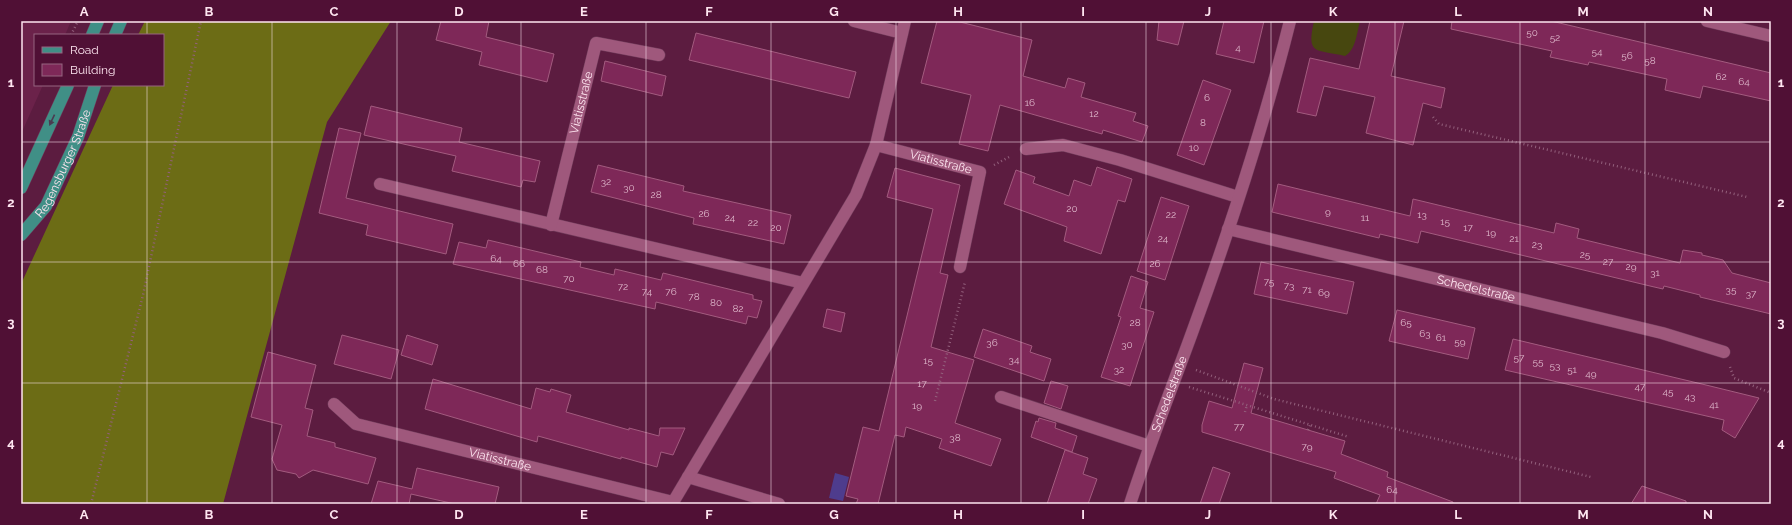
<svg xmlns="http://www.w3.org/2000/svg" width="1792" height="525" font-family="Raleway,sans-serif">
<style>
.built{fill:#6b224a}
.green{fill:#47470f}
.forest{fill:#6c6c15}
.water{fill:#4e3c8d}
.building{fill:#7e2858;stroke:#a35b7f}
.lines{fill:none;stroke-linecap:round;stroke-linejoin:round}
.minor-casing{stroke:#713c5b;stroke-width:13}
.primary-casing{stroke:#713c5b;stroke-width:13}
.path{stroke:#93607c;stroke-width:2.5;stroke-dasharray:1 3;stroke-linecap:butt}
.minor{stroke:#9f587c;stroke-width:12}
.primary{stroke:#408f86;stroke-width:12}
.oneway{fill:#4a3c51}
.grid{fill:none;stroke:#fee5f0;stroke-width:1;stroke-opacity:0.55}
.labels{text-anchor:middle;dominant-baseline:central;stroke-width:4;stroke-linejoin:round;paint-order:stroke}
.number-label{font-size:10px;fill:#deb6ca}
.street-label{font-size:12px;fill:#fee5f0;stroke:#501035}
.neatline{fill:none;stroke:#fee5f0;stroke-width:1.5}
.grid-label{font-size:13px;text-anchor:middle;font-weight:bold;fill:#fee5f0}
</style>
<rect width="100%" height="100%" fill="#5c1c40"/>
<path class="built" d="M21 21H71L65 35H35V85H43L21 134Z"/>
<path class="green" d="M1314 21H1360C1357 32 1356 50 1345 56 1316 49 1306 56 1314 21Z"/>
<path class="forest" d="M145 21H391L327 122 223 504H21V284L113 85H163V35H138Z"/>
<path class="water" d="M835 473 849 477 843 501 829 498Z"/>
<g class="building">
<path d="M441 21H489L486 37 554 54 547 82 479 65 482 52 436 40Z"/>
<path d="M937 21H956L1032 40 1023 76 1065 88 1068 78 1085 83 1081 97 1136 113 1133 121 1148 126 1142 142 1103 130 1102 134 1000 105 988 151 959 144 971 95 921 83Z"/>
<path d="M1159 21H1184L1178 45 1157 40Z"/>
<path d="M1224 21H1264L1254 63 1216 54Z"/>
<path d="M1370 21H1404L1391 76 1445 88 1441 108 1423 103 1413 145 1366 133 1375 97 1324 86 1316 116 1297 112 1310 58 1359 69Z"/>
<path d="M1452 21H1551L1771 73V101L1703 86 1700 98 1665 90 1667 79 1589 62 1588 65 1550 57 1552 51 1451 29Z"/>
<path d="M696 33 856 72 849 98 689 60Z"/>
<path d="M605 61 666 76 662 96 601 81Z"/>
<path d="M1203 80 1231 90 1204 165 1177 155Z"/>
<path d="M371 106 462 128 459 142 540 161 535 182 523 180 521 187 452 171 456 156 364 135Z"/>
<path d="M339 128 361 133 346 198 453 224 446 254 366 235 368 225 319 213Z"/>
<path d="M598 165 684 186 683 191 791 215 784 244 693 224 694 218 591 192Z"/>
<path d="M1097 167 1132 179 1125 202 1118 200 1101 254 1064 241 1067 227 1004 204 1016 170 1035 177 1033 183 1069 196 1074 180 1091 186Z"/>
<path d="M895 168 960 185 940 273 948 275 931 347 974 360 955 423 1001 439 991 466 939 448 942 439 906 427 904 437 895 435 878 504H856L858 499 846 496 863 427 879 431 933 209 887 197Z"/>
<path d="M1278 184 1410 216 1413 199 1554 233 1556 223 1579 229 1577 238 1680 263 1683 250 1702 253V255L1723 260 1732 273 1771 283V314L1700 297V295L1664 286 1663 289 1650 286 1421 231 1418 243 1380 234 1379 238 1272 212Z"/>
<path d="M1161 197 1189 206 1165 280 1137 271Z"/>
<path d="M488 240 581 262 580 267 614 275 615 269 661 280 663 273 753 295V299L762 301 757 318 748 316 746 324 656 302 655 309 453 264 459 242 486 248Z"/>
<path d="M1261 262 1354 282 1347 314 1254 294Z"/>
<path d="M1131 276 1148 282 1140 308 1154 312 1130 386 1101 377 1121 317 1118 316Z"/>
<path d="M827 309 845 313 841 332 823 327Z"/>
<path d="M1397 310 1475 328 1468 359 1389 341Z"/>
<path d="M983 329 1032 346 1030 352 1051 359 1044 381 974 357Z"/>
<path d="M342 335 399 350 391 379 334 364Z"/>
<path d="M407 335 438 345 432 365 401 355Z"/>
<path d="M1513 339 1706 385 1759 398 1735 438 1722 430 1724 420 1505 370Z"/>
<path d="M268 352 316 365 305 408 313 410 307 436 335 443V447L376 458 368 484 313 470 299 478 296 474 277 470 272 459 282 425 251 417Z"/>
<path d="M1244 363 1263 368 1251 413 1345 441 1341 454 1388 472 1387 477 1453 502V504H1376L1380 495 1334 478 1336 472 1202 432V425L1209 401 1232 408Z"/>
<path d="M433 379 531 409 536 388 550 392 551 389 571 395 566 412 629 430V428L659 436 660 428H685L673 455 661 452 657 467 621 457V459L538 436 537 442 425 409Z"/>
<path d="M1051 381 1068 386 1061 409 1044 403Z"/>
<path d="M1039 418 1056 423 1055 428 1077 436 1072 452 1031 437 1036 421 1038 422Z"/>
<path d="M1065 450 1088 458 1083 474 1097 479 1088 504H1047Z"/>
<path d="M1213 467 1230 473 1219 504H1200Z"/>
<path d="M417 468 499 487 495 504H455L411 494 409 504H371L378 481 412 489Z"/>
<path d="M1642 486 1686 501V504H1631Z"/>
</g>
<g class="lines">
<g class="minor-casing">
<g id="minor">
<path d="M854 21 902 33"/>
<path d="M1707 21 1771 36"/>
<path id="s1" d="M876 145 980 172 960 267"/>
<path d="M1026 149 1063 145 1120 160 1238 197"/>
<path d="M380 184 803 283"/>
<path id="s2" d="M551 225 596 43 659 55"/>
<path id="s3" d="M1228 229 1662 333 1724 352"/>
<path d="M1001 397 1149 446"/>
<path id="s4" d="M334 404 356 424 673 502"/>
<path d="M688 477 779 504"/>
<path d="M672 504 856 195 876 145 905 21"/>
<path id="s5" d="M1130 504C1149 445 1172 388 1193 330 1230 229 1264 125 1290 21"/>
</g>
</g>
<g class="primary-casing">
<g id="primary">
<path d="M92 35 98 21"/>
<path d="M115 35 121 21"/>
<path d="M21 188 68 85"/>
<path id="s6" d="M21 235 46 206 78 137 95 85"/>
</g>
</g>
<g class="path">
<path d="M71 35 78 21"/>
<path d="M1433 117 1439 124 1747 197"/>
<path d="M994 165 1011 156"/>
<path d="M1730 367 1734 378 1771 393"/>
<path d="M1196 370 1274 399 1591 477"/>
<path d="M1189 387 1349 437"/>
<path d="M935 401 965 282"/>
<path d="M1245 412 1247 405"/>
<path d="M1308 430 1310 425"/>
<path d="M91 504 143 295 201 21"/>
</g>
<use href="#minor" class="minor"/>
<use href="#primary" class="primary"/>
</g>
<defs><path id="oneway-solid" d="M-6-.8H1V-3.2L6.5 0L1 3.2V.8H-6Z"/></defs>
<use class="oneway" href="#oneway-solid" transform="translate(52 120) rotate(115)"/>
<path class="grid" d="M147 21V35M272 21V504M397 21V504M521 21V504M646 21V504M771 21V504M896 21V504M1021 21V504M1146 21V504M1271 21V504M1395 21V504M1520 21V504M1645 21V504M147 85V504M21 142H1771M21 262H1771M21 383H1771"/>
<g class="labels">
<g class="number-label">
<text x="1532" y="32">50</text>
<text x="1555" y="37">52</text>
<text x="1238" y="47">4</text>
<text x="1597" y="51">54</text>
<text x="1627" y="55">56</text>
<text x="1650" y="60">58</text>
<text x="1721" y="76">62</text>
<text x="1744" y="81">64</text>
<text x="1207" y="97">6</text>
<text x="1030" y="102">16</text>
<text x="1094" y="113">12</text>
<text x="1203" y="122">8</text>
<text x="1194" y="147">10</text>
<text x="606" y="181">32</text>
<text x="629" y="187">30</text>
<text x="656" y="194">28</text>
<text x="1072" y="208">20</text>
<text x="1328" y="211">9</text>
<text x="704" y="213">26</text>
<text x="1171" y="214">22</text>
<text x="1422" y="214">13</text>
<text x="730" y="217">24</text>
<text x="1365" y="217">11</text>
<text x="1445" y="221">15</text>
<text x="753" y="222">22</text>
<text x="776" y="227">20</text>
<text x="1468" y="227">17</text>
<text x="1491" y="232">19</text>
<text x="1163" y="238">24</text>
<text x="1514" y="238">21</text>
<text x="1537" y="244">23</text>
<text x="1585" y="254">25</text>
<text x="496" y="258">64</text>
<text x="1608" y="261">27</text>
<text x="519" y="263">66</text>
<text x="1155" y="263">26</text>
<text x="1631" y="266">29</text>
<text x="542" y="269">68</text>
<text x="1655" y="272">31</text>
<text x="569" y="278">70</text>
<text x="1269" y="281">75</text>
<text x="1289" y="285">73</text>
<text x="623" y="286">72</text>
<text x="1307" y="289">71</text>
<text x="1731" y="289">35</text>
<text x="647" y="291">74</text>
<text x="671" y="291">76</text>
<text x="1324" y="292">69</text>
<text x="1751" y="293">37</text>
<text x="694" y="296">78</text>
<text x="716" y="302">80</text>
<text x="738" y="308">82</text>
<text x="1135" y="322">28</text>
<text x="1406" y="322">65</text>
<text x="1425" y="333">63</text>
<text x="1441" y="337">61</text>
<text x="1460" y="341">59</text>
<text x="992" y="342">36</text>
<text x="1127" y="344">30</text>
<text x="1519" y="357">57</text>
<text x="1014" y="359">34</text>
<text x="928" y="360">15</text>
<text x="1538" y="361">55</text>
<text x="1555" y="365">53</text>
<text x="1119" y="369">32</text>
<text x="1572" y="369">51</text>
<text x="1591" y="373">49</text>
<text x="922" y="383">17</text>
<text x="1640" y="386">47</text>
<text x="1668" y="391">45</text>
<text x="1690" y="396">43</text>
<text x="1714" y="404">41</text>
<text x="917" y="405">19</text>
<text x="1239" y="426">77</text>
<text x="955" y="437">38</text>
<text x="1307" y="446">79</text>
<text x="1392" y="489">64</text>
</g>
<g class="street-label">
<text stroke="none"><textPath href="#s2" startOffset="126">Viatisstraße</textPath></text>
<text stroke="none"><textPath href="#s1" startOffset="67">Viatisstraße</textPath></text>
<text stroke="none"><textPath href="#s6" startOffset="84">Regensburger Straße</textPath></text>
<text stroke="none"><textPath href="#s3" startOffset="255">Schedelstraße</textPath></text>
<text stroke="none"><textPath href="#s5" startOffset="117">Schedelstraße</textPath></text>
<text stroke="none"><textPath href="#s4" startOffset="178">Viatisstraße</textPath></text>
</g>
</g>
<rect width="1792" height="525" fill="none" stroke="#501035" stroke-width="44"/>
<rect x="34" y="34" width="130" height="52" fill="#501035" stroke="#966580"/>
<rect x="42" y="47" width="20" height="6" fill="#408f86" stroke="#966580"/>
<text x="70" y="54" font-size="12" fill="#fee5f0">Road</text>
<rect x="42" y="64" width="20" height="12" fill="#7e2858" stroke="#966580"/>
<text x="70" y="74" font-size="12" fill="#fee5f0">Building</text>
<rect x="22" y="22" width="1748" height="481" class="neatline"/>
<g class="grid-label">
<text x="84" y="16">A</text>
<text x="209" y="16">B</text>
<text x="334" y="16">C</text>
<text x="459" y="16">D</text>
<text x="584" y="16">E</text>
<text x="709" y="16">F</text>
<text x="834" y="16">G</text>
<text x="958" y="16">H</text>
<text x="1083" y="16">I</text>
<text x="1208" y="16">J</text>
<text x="1333" y="16">K</text>
<text x="1458" y="16">L</text>
<text x="1583" y="16">M</text>
<text x="1708" y="16">N</text>
<text x="11" y="87">1</text>
<text x="1781" y="87">1</text>
<text x="11" y="207">2</text>
<text x="1781" y="207">2</text>
<text x="11" y="327">3</text>
<text x="1781" y="327">3</text>
<text x="11" y="447">4</text>
<text x="1781" y="447">4</text>
<text x="84" y="519">A</text>
<text x="209" y="519">B</text>
<text x="334" y="519">C</text>
<text x="459" y="519">D</text>
<text x="584" y="519">E</text>
<text x="709" y="519">F</text>
<text x="834" y="519">G</text>
<text x="958" y="519">H</text>
<text x="1083" y="519">I</text>
<text x="1208" y="519">J</text>
<text x="1333" y="519">K</text>
<text x="1458" y="519">L</text>
<text x="1583" y="519">M</text>
<text x="1708" y="519">N</text>
</g>
</svg>
